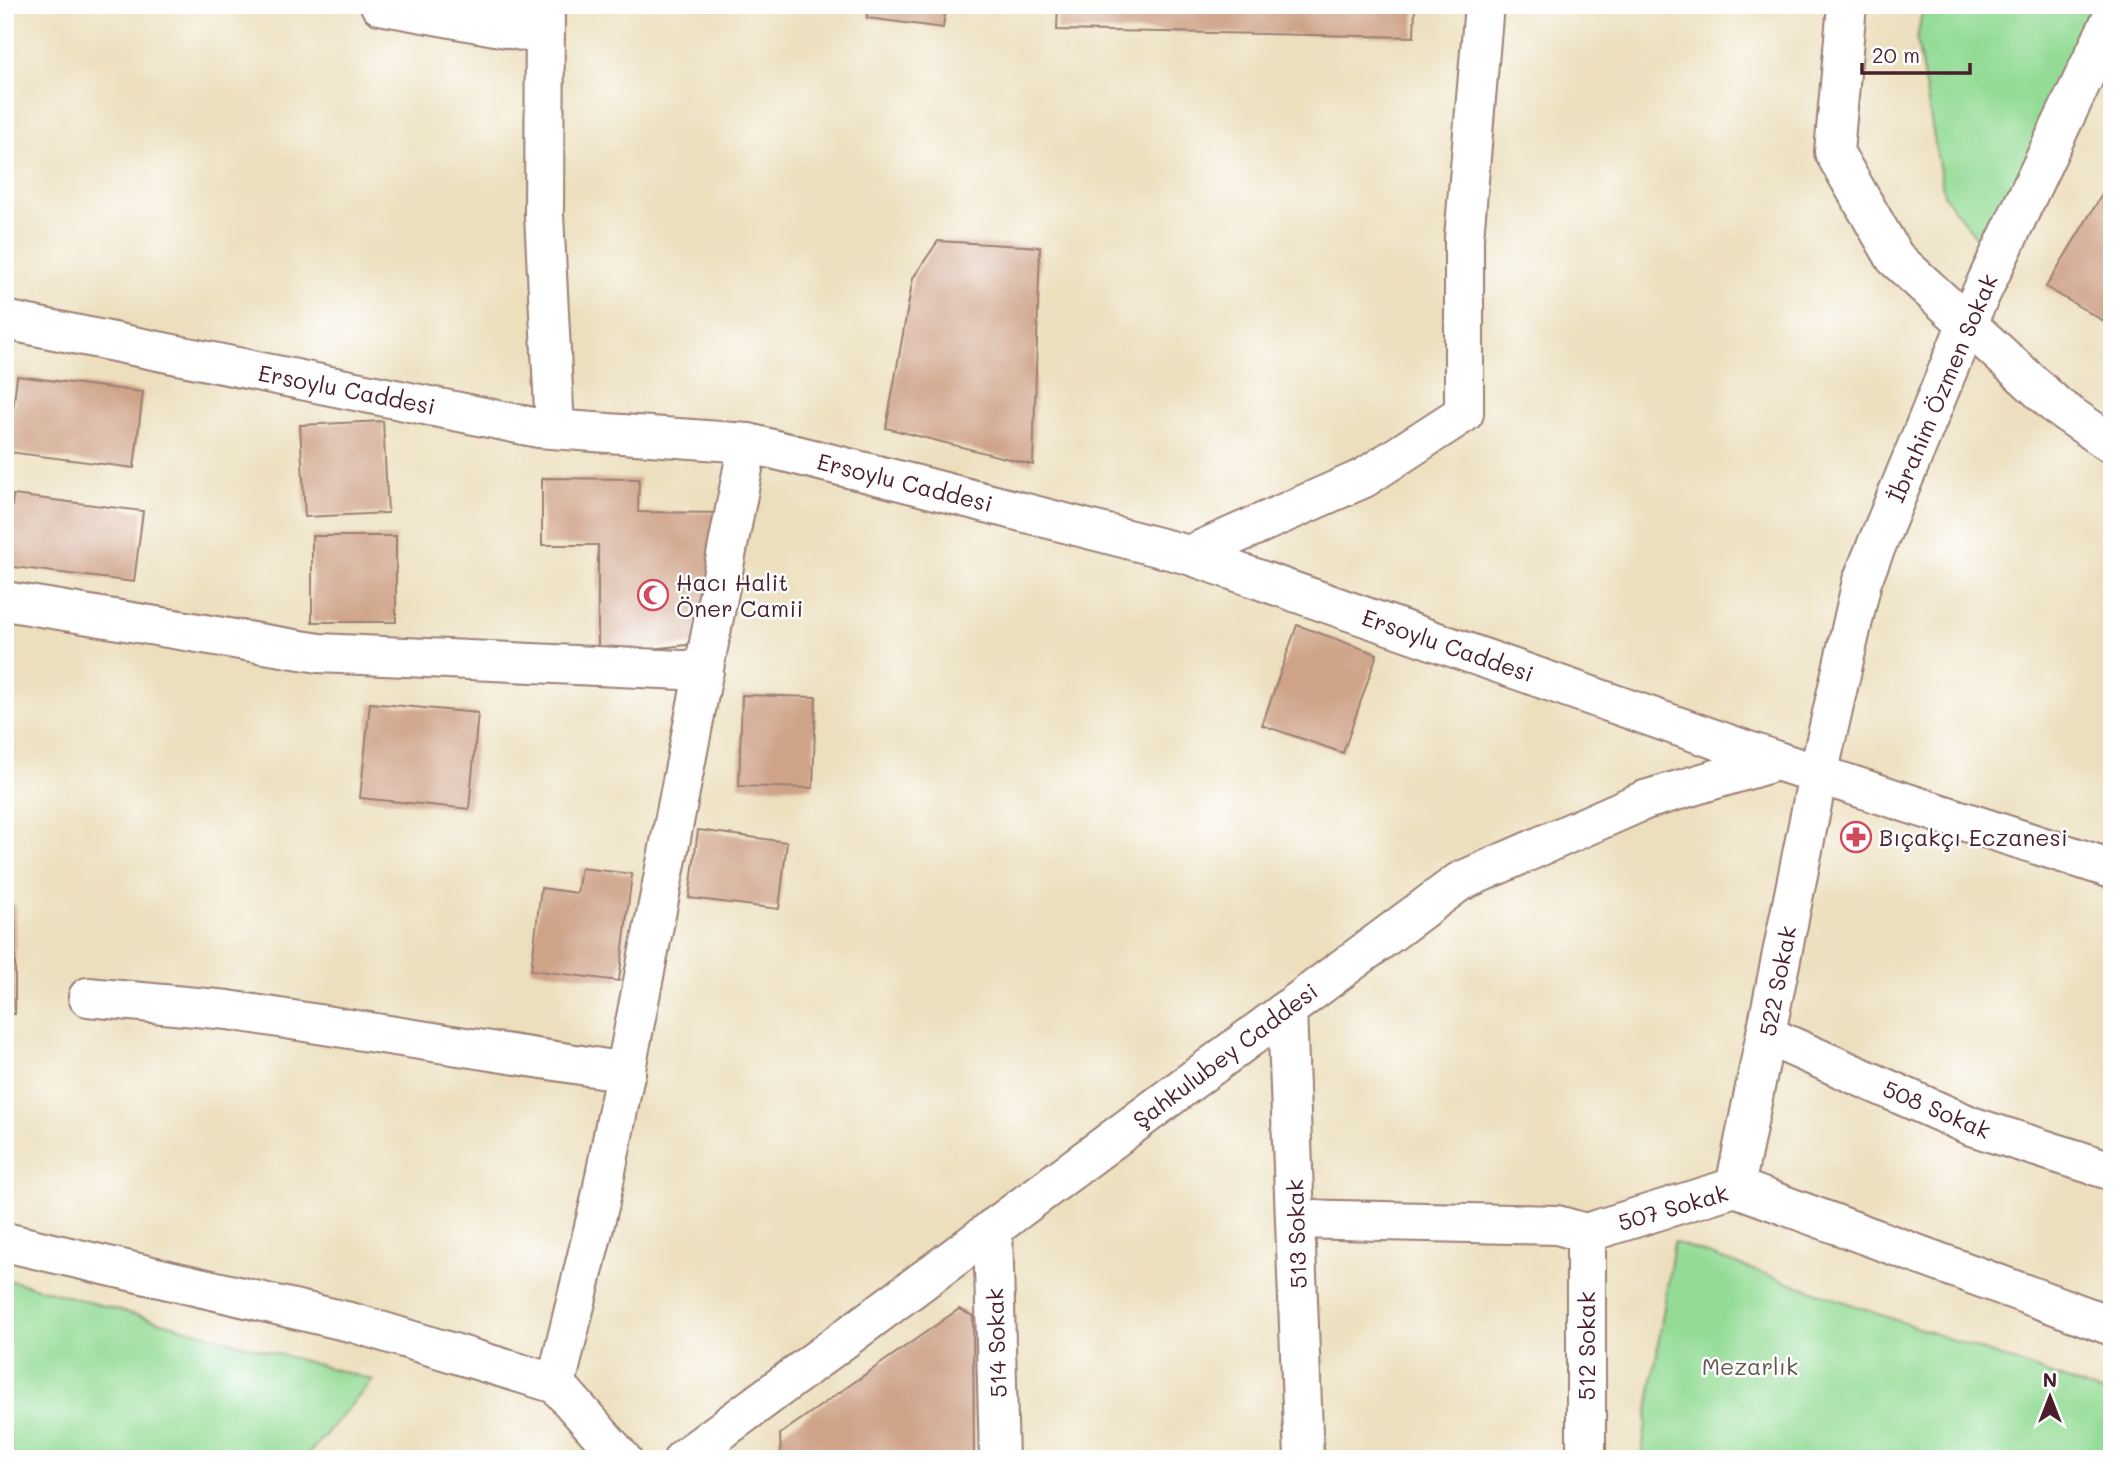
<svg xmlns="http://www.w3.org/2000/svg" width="2117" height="1464" font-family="Mali,sans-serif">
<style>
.green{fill:#94dc96;stroke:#6f7e60;stroke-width:2}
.building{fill:#cfa388}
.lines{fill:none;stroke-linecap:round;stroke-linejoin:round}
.minor-casing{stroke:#9b7f74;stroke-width:42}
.tertiary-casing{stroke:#9b7f74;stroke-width:42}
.minor{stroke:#fff;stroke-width:38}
.tertiary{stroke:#fff;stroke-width:38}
.labels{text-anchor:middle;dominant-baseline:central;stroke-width:5;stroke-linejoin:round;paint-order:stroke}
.street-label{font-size:23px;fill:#4a1f2b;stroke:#fff}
.poi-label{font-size:23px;fill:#4a1f2b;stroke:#fff;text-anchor:start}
.park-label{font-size:23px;fill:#60584b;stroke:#fff}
</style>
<rect width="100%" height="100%" fill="#fff"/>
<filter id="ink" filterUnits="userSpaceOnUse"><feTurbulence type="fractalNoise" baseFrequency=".0143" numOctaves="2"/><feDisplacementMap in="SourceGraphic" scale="14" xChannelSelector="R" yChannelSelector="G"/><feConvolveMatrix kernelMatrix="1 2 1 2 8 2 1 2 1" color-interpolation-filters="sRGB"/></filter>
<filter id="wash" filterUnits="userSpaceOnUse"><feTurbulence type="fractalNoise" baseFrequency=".00686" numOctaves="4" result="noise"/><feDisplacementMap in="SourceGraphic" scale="28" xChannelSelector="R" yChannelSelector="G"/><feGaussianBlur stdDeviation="1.57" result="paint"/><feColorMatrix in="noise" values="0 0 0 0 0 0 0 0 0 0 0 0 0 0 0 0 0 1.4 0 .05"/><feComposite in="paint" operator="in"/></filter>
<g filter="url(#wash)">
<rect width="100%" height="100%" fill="#ecdfbd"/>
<g class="green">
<path d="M1923 5H2112L1989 254 1944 195 1917 40Z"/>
<path d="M1674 1242 2112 1396V1459H1643L1642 1450Z"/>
<path d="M5 1279 373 1380 304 1459H5Z"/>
</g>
<g id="blocks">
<g class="building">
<path d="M868 5H946L943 28 867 18Z"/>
<path d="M1058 5H1415L1414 37 1057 30Z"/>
<path d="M2112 178V326L2046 287Z"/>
<path d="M938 241 1040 247 1033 465 886 428 913 278Z"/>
<path d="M17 376 143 392 134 468 8 452Z"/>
<path d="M383 421 388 513 305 517 300 425Z"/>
<path d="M542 478 639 479 638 512 727 513 695 644 598 655V545H542Z"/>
<path d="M13 495 143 511 134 582 5 566Z"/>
<rect x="312" y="536" width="84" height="86"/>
<path d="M1297 625 1377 654 1343 753 1262 725Z"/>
<path d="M742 695 816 697 813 788 739 786Z"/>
<path d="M370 703 478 713 469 809 360 798Z"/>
<path d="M698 830 787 842 779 909 689 898Z"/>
<path d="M581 868 632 874 619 981 531 970 541 888 577 893Z"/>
<rect x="5" y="904" width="10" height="110"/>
<path d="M959 1309 973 1316 974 1459H781L780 1434Z"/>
</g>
</g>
</g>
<g filter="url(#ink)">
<use href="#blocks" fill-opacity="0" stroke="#9b7f74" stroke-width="2"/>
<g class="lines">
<g class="minor-casing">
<g id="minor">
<path d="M380 5 544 35"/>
<path d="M545 5 544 215 555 429"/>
<path d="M1189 555 1364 478 1464 413V238L1484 5"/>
<path d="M5 601 319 653 704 671"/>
<path d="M88 997 228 1010 626 1072"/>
<path d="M1287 1009 1304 1459"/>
<path d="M1766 1035 1971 1126 2112 1171"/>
<path d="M1735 1187 1818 775 1862 581 1967 323 2112 18"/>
<path d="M1295 1219 1557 1225 1586 1233 1735 1187 2112 1326"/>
<path d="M993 1228 999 1459"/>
<path d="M1586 1233V1459"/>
<path d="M5 1242 354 1323 556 1384 622 1459"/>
<path d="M556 1384 600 1202 748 443"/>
</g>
</g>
<g class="tertiary-casing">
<g id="tertiary">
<path d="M1847 5 1834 152 1895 258 2058 407 2112 444"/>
<path d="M5 320 538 428 748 443 917 485 1189 555 1777 761"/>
<path d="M683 1459 1459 882 1645 800 1777 761 2112 869"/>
</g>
</g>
<use href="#minor" class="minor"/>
<use href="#tertiary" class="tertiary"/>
</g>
</g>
<defs>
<g id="mosque-ring" transform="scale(1.575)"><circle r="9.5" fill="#fff" stroke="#d1495b" stroke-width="1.5"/><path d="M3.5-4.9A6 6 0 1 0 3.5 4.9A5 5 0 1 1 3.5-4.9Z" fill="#d1495b"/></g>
<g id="pharmacy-ring" transform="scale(1.575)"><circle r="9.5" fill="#fff" stroke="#d1495b" stroke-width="1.5"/><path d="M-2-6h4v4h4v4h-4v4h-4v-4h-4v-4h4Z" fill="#d1495b"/></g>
</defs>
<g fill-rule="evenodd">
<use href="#mosque-ring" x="653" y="595"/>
<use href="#pharmacy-ring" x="1856" y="837"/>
</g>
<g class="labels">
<g class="street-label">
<text transform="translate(1942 388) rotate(-67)">İbrahim Özmen Sokak</text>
<text transform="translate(347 389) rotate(11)">Ersoylu Caddesi</text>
<text transform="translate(905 482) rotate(14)">Ersoylu Caddesi</text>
<text transform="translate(1448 645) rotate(19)">Ersoylu Caddesi</text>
<text transform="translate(1777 981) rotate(-79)">522 Sokak</text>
<text transform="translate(1225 1055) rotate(-37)">Şahkulubey Caddesi</text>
<text transform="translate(1937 1109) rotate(23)">508 Sokak</text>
<text transform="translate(1673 1207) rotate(-16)">507 Sokak</text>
<text transform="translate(1296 1234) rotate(-92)">513 Sokak</text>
<text transform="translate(996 1343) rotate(-92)">514 Sokak</text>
<text transform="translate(1586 1346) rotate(-90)">512 Sokak</text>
</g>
<g class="poi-label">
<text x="676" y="582">Hacı Halit<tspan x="676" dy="26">Öner Camii</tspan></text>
<text x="1879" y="837">Bıçakçı Eczanesi</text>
</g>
<g class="park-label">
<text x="1750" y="1366">Mezarlık</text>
</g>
</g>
<rect width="2117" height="1464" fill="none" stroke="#fff" stroke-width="28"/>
<g transform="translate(2050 1397)" stroke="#ffffff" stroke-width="5" paint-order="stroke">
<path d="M0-5L12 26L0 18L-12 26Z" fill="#4a1f2b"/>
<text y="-10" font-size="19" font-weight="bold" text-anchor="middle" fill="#4a1f2b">N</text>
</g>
<path d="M1862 63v10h108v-10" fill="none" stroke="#4a1f2b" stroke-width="3.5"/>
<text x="1872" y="63" font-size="21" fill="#4a1f2b" stroke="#ffffff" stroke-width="5" paint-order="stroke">20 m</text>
</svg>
